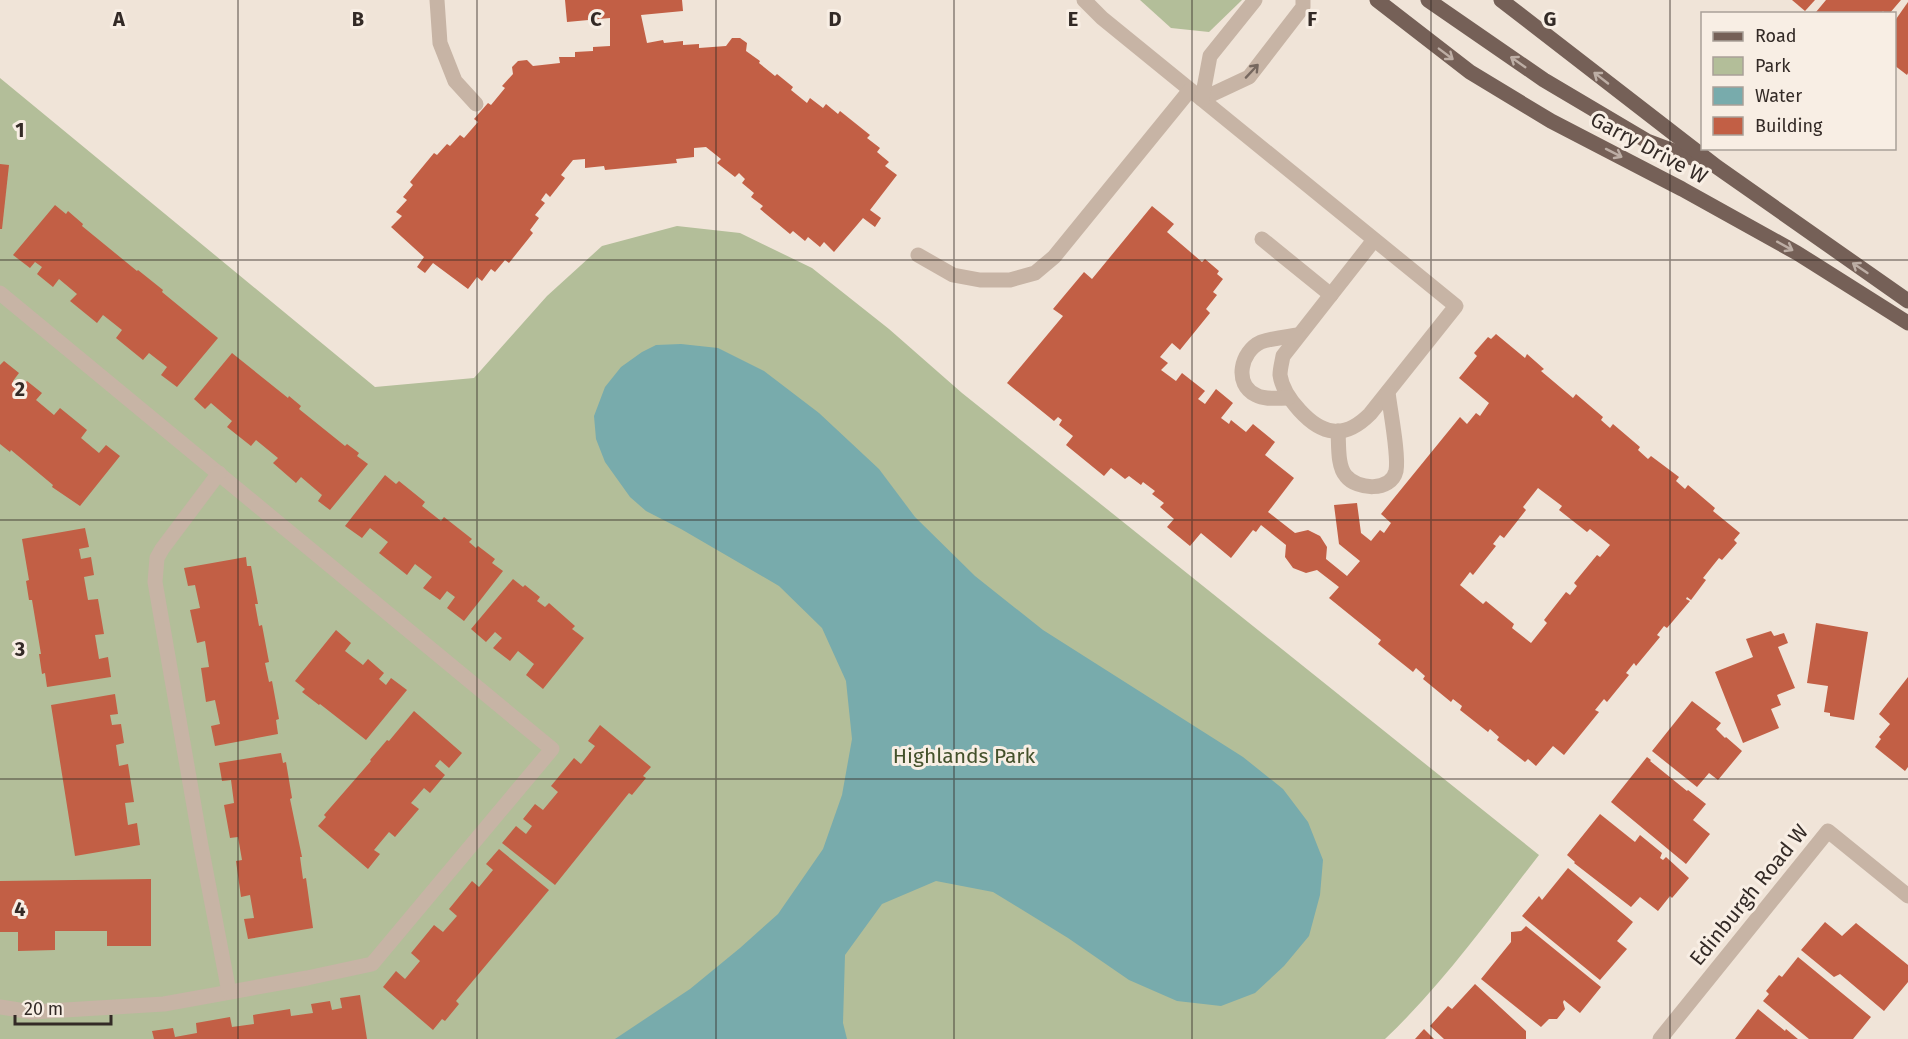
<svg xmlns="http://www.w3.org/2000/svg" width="1908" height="1039" font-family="'Fira Sans',sans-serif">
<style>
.green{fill:#b3be99}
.water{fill:#78abac}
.building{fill:#c25f45;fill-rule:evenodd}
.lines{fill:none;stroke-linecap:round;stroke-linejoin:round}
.minor{stroke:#c7b4a5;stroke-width:15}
.major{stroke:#756057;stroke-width:15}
.oneway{stroke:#bdaea5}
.oneway2{stroke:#76685f}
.grid{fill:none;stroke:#332a26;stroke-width:1.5;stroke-opacity:0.55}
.labels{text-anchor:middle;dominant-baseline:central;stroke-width:6;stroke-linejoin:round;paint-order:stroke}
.street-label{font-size:21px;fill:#332a26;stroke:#f8eee4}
.park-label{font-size:21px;fill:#44512b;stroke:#f8eee4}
.grid-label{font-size:20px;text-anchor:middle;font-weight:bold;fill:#332a26;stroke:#f8eee4;stroke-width:6;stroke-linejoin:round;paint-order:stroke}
</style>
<rect width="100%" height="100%" fill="#f0e4d8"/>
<g class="green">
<path d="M1140 0H1242L1209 32 1171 28Z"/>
<path d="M0 78 375 387 474 378 547 296 602 246 677 226 740 233 812 268 889 329 962 393 1539 855C1490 918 1443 984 1385 1039H0Z"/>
</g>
<path class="water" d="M681 344 718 348 764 371 819 413 879 469 915 517 975 576 1043 630 1243 757 1283 789 1308 822 1323 860 1320 895 1309 936 1284 966 1255 993 1221 1006 1177 1001 1129 980 1068 938 993 892 936 881 882 904 845 955 843 1023 847 1039H615L690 989 740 948 778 914 823 849 842 795 852 739 846 681 822 628 779 586 681 529 646 511 630 497 605 462 596 439 594 416 605 387 621 367 642 352 656 345Z"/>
<g class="building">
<path d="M565 0H682L683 11 641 15 647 43 663 40 664 43 683 41V45L699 44V48L726 46 732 38H740L747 43 746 51 760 61 759 63 775 76 777 74 793 87 791 90 807 103 810 98 823 108 826 104 838 114 840 111 870 135 867 138 880 148 877 152 889 162 885 166 897 175 870 210 881 218 875 227 863 218 834 252 824 242 820 247 808 237 805 241 793 231 790 234 760 209 763 206 751 197 754 193 742 183 745 179 739 173 735 177 717 163 721 159 706 147 694 148V157L676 159 677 163 605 170 604 166 585 168V159L573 160 561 175 565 178 550 197 546 193 541 200 545 203 535 215 539 218 530 230 533 233 509 263 505 260 495 272 491 269 482 281 477 277 468 289 433 263 425 273 417 267 424 257 391 227 402 216 396 212 407 200 403 197 413 185 410 182 434 153 437 155 447 144 450 146 460 135 464 138 478 122 474 119 488 103 491 105 505 88 502 86 513 74 512 67 518 61 527 60 533 66 560 63 559 57H575V52L593 51V47L610 46V18L567 22Z"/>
<path d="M1792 0H1815L1805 11Z"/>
<path d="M1826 0H1901L1889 14H1885L1883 11 1881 14H1818L1816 12Z"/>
<path d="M1908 2V73L1907 75 1894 65V22Z"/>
<path d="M0 164 9 165 2 229H0Z"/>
<path d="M55 205 66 214 68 211 83 224 82 226 137 271 138 270 163 290 162 292 218 338 177 387 161 375 167 367 149 353 143 360 116 338 122 330 103 315 97 323 70 301 77 294 59 279 53 287 37 274 42 267 35 262 30 268 13 255Z"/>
<path d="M1152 206 1174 224 1167 232 1202 262 1205 259 1219 271 1217 274 1223 279 1213 292 1217 295 1206 309 1210 313 1180 350 1172 343 1160 357 1168 363 1161 370 1176 381 1182 373 1205 391 1198 399 1205 404 1216 389 1233 403 1221 418 1229 424 1231 420 1246 432 1253 424 1275 442 1265 455 1294 478 1268 512 1295 533 1308 530 1320 536 1327 547 1326 559 1347 576 1360 561 1339 544 1334 505 1357 503 1361 533 1371 541 1380 530 1384 533 1391 523 1381 514 1460 417 1467 424 1476 413 1480 416 1489 403 1459 378 1477 356 1474 353 1488 337 1491 339 1496 334 1525 358 1527 354 1544 369 1541 371 1573 398 1576 394 1603 417 1601 420 1610 428 1613 424 1640 447 1638 450 1648 459 1651 456 1679 477 1676 481 1685 489 1688 485 1715 508 1713 511 1740 533 1734 540 1737 543 1722 560 1719 558 1703 578 1706 580 1691 600 1687 597 1686 599 1690 601 1667 628 1664 626 1657 635 1660 637 1636 666 1634 663 1626 673 1629 675 1607 702 1604 699 1595 710 1599 712 1564 755 1553 746 1536 766 1528 759 1525 762 1497 740 1499 737 1490 729 1488 732 1460 710 1462 706 1453 699 1451 702 1423 679 1425 676 1416 668 1413 672 1378 644 1381 640 1329 598 1339 587 1317 570 1306 573 1293 568 1285 557 1286 545 1261 525 1256 532 1253 530 1231 558 1201 533 1190 546 1167 527 1174 519 1160 507 1164 503 1152 494 1155 491 1143 482 1141 485 1129 476 1125 479 1111 468 1104 476 1066 445 1073 436 1059 425 1062 420 1058 417 1054 421 1007 383 1063 316 1053 309 1084 272 1092 279ZM1538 488 1562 506 1559 510 1587 532 1590 529 1610 545 1600 557 1597 555 1574 583 1577 586 1570 595 1566 592 1544 620 1547 623 1531 643 1512 628 1514 624 1486 601 1483 604 1460 585 1470 572 1473 575 1496 546 1493 544 1500 535 1504 538 1526 510 1523 507Z"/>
<path d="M232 353 288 398 289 396 301 406 299 409 345 446 347 444 359 453 357 456 368 464 330 510 318 501 322 495 301 477 296 483 273 463 278 458 256 440 251 446 227 427 232 421 211 403 205 409 194 399Z"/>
<path d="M4 361 19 373 13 381 21 387 27 381 42 393 36 400 54 415 60 408 87 430 81 438 99 453 106 445 120 456 80 506 52 487 53 485 11 450 10 452 0 444V365Z"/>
<path d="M385 475 396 484 399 481 425 502 422 506 441 521 444 517 472 539 469 542 476 548 478 546 495 559 492 563 503 571 464 621 447 608 455 597 447 591 440 600 423 588 432 577 415 564 407 575 379 553 388 542 370 528 362 538 345 526Z"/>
<path d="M85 528 89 547 79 549 81 559 91 557 94 575 84 577 88 600 98 599 104 634 95 635 99 659 108 657 111 677 47 687 45 673 42 674 39 654H41L32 600H29L26 581 29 580 22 539Z"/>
<path d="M246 557 247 566H251L258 604H255L259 626 262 625 269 662 265 663 269 682 272 681 279 719 276 720 278 734 215 746 211 726 220 724 215 700 206 702 201 668 209 667 205 641 197 643 190 610 200 608 195 585 188 586 184 568Z"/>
<path d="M513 579 523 587 525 585 540 597 537 601 545 607 549 603 575 626 572 629 584 638 543 689 526 675 534 664 518 651 510 661 493 648 502 638 495 632 486 642 471 629Z"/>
<path d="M1816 623 1868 632 1854 720 1830 716V713L1824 712 1828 686 1807 683Z"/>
<path d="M336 630 351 643 345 651 363 665 368 659 384 673 379 679 386 685 391 678 407 690 366 740 320 704 319 705 302 692 305 689 295 681Z"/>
<path d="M1771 631 1774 636 1784 633 1788 643 1778 647 1795 688 1777 695 1781 705 1771 709 1779 728 1743 743 1715 672 1753 657 1746 639Z"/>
<path d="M1908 677V767L1905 771 1875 747 1881 739 1879 737 1890 724 1879 714Z"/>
<path d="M115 694 118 714 110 715 112 725 121 724 124 743 116 745 119 766 128 764 134 802 125 803 128 825 137 823 140 845 75 856 51 705Z"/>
<path d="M1692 701 1721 723 1716 729 1725 738 1726 737 1742 751 1718 780 1709 773 1697 787 1652 751Z"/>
<path d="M414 711 462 753 449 768 440 760 435 766 445 775 430 793 424 788 411 803 419 809 395 837 389 832 374 850 380 854 368 869 318 826 326 817 324 815 371 761 370 760 387 740 389 741Z"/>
<path d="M600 725 651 767 643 776 646 778 632 795 629 793 555 885 502 843 516 826 526 834 532 826 523 819 535 804 543 810 558 792 551 786 574 758 581 764 595 746 588 741Z"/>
<path d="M281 753 283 763 286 762 292 798 290 799 302 857H300L303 879 306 878 313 928 248 939 244 919 254 918 250 895 241 897 236 861 242 860 238 837 230 838 224 805 234 803 231 780 222 781 219 763Z"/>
<path d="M1647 757 1651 760 1650 761 1687 791 1688 790 1706 804 1693 820 1710 834 1686 864 1611 802Z"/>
<path d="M1600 814 1635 842 1640 835 1662 853 1660 858 1663 860 1666 857 1689 878 1672 898 1670 896 1658 911 1640 897 1631 907 1574 863 1575 862 1567 855Z"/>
<path d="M499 849 549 890 456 1001 459 1004 445 1021 442 1019 433 1030 383 987 396 971 405 979 420 961 411 953 434 925 443 932 457 916 449 909 472 881 479 887 493 870 486 864Z"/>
<path d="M1568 868 1633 922 1617 941 1627 949 1600 980 1522 916 1539 896 1542 900Z"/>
<path d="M151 879V946H107V931H55V950L18 951V932H0V881Z"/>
<path d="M1825 922 1842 936 1856 923 1908 965V982L1884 1011 1840 974 1834 977 1801 950Z"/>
<path d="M1526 926 1601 987 1580 1013 1564 1000 1563 1002 1565 1009 1557 1019H1549L1541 1027 1481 979 1511 942V932L1521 931Z"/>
<path d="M1798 957 1871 1017 1853 1039H1809L1763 1001 1769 994 1766 991 1779 975 1782 977Z"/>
<path d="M1475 984 1526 1031V1039H1444L1430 1026 1448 1006 1452 1009Z"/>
<path d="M360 995 367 1039H154L152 1031 173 1028 175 1037 197 1033 196 1023 230 1017 232 1027 254 1024 253 1015 290 1009 291 1016 313 1013 311 1004 330 1001 332 1010 342 1008 340 998Z"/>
<path d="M1758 1009 1785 1031 1786 1029 1798 1039H1735Z"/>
<path d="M1424 1029 1434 1039H1415Z"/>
</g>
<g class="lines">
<g class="minor">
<path d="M437 0 440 43 455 81 476 104"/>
<path d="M1084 0 1102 18 1456 306 1370 414C1360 424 1348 433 1333 431 1311 429 1283 396 1280 375 1280 369 1282 362 1283 356L1374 240"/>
<path d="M1202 99 1249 77 1303 7V0"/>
<path d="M1202 99 1210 56 1255 0"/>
<path d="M1262 239 1331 295"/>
<path d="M918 255 953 275 980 280H1010L1035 273 1054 257 1190 90"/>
<path d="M0 293 552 749 372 964 307 978 164 1004 32 1012 0 1007"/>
<path d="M1288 398C1278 398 1265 400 1256 395 1233 384 1241 351 1261 342 1273 338 1286 337 1298 335"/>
<path d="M1338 431C1339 444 1337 466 1346 476 1357 490 1391 492 1396 471 1399 455 1390 410 1388 392"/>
<path d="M219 473 162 549 157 558 155 582 201 846 229 992"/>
<path d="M1660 1039 1828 831 1908 896"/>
</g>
<g class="major">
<path d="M1377 0 1470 72 1551 121 1682 189 1797 253 1908 323"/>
<path d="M1428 0 1544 80 1647 141 1700 161"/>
<path d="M1501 0 1717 167 1908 301"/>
</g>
</g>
<defs><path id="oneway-shaft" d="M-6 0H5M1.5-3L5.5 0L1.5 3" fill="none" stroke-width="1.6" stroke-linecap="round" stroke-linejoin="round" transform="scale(1.5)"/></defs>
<g class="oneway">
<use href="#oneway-shaft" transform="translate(1446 54) rotate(37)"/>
<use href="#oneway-shaft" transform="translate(1518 62) rotate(-145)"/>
<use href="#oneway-shaft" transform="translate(1601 78) rotate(-142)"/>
<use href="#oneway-shaft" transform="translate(1614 153) rotate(27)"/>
<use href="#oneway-shaft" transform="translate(1785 246) rotate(29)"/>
<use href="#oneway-shaft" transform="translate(1860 268) rotate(-146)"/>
</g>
<use class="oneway2" href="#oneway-shaft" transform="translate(1252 71) rotate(-47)"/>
<path class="grid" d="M238 0V1039M477 0V1039M716 0V1039M954 0V1039M1192 0V1039M1431 0V1039M1670 0V1039M0 260H1908M0 520H1908M0 779H1908"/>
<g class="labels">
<g class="street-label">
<text transform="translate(1649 148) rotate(28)">Garry Drive W</text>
<text transform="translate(1749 895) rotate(-51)">Edinburgh Road W</text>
</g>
<g class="park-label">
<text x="964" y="756">Highlands Park</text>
</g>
</g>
<g class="grid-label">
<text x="119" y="26">A</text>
<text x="358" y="26">B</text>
<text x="596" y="26">C</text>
<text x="835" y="26">D</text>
<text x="1073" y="26">E</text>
<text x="1312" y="26">F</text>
<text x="1550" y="26">G</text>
<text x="20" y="137">1</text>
<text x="20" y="396">2</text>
<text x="20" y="656">3</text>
<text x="20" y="916">4</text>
</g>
<rect x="1701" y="12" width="195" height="138" fill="#f8eee4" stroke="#a9a098" stroke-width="1.5"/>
<rect x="1713" y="32" width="30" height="9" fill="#756057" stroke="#a9a098" stroke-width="1.5"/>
<text x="1755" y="42" font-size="18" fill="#332a26">Road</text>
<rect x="1713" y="57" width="30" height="18" fill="#b3be99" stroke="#a9a098" stroke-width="1.5"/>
<text x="1755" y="72" font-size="18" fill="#332a26">Park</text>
<rect x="1713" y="87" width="30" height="18" fill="#78abac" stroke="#a9a098" stroke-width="1.5"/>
<text x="1755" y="102" font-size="18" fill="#332a26">Water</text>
<rect x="1713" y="117" width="30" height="18" fill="#c25f45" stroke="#a9a098" stroke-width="1.5"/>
<text x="1755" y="132" font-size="18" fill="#332a26">Building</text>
<path d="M15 1015v9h96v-9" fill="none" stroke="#332a26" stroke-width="3"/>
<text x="24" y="1015" font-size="18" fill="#332a26" stroke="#f8eee4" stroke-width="4.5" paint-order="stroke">20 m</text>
</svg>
